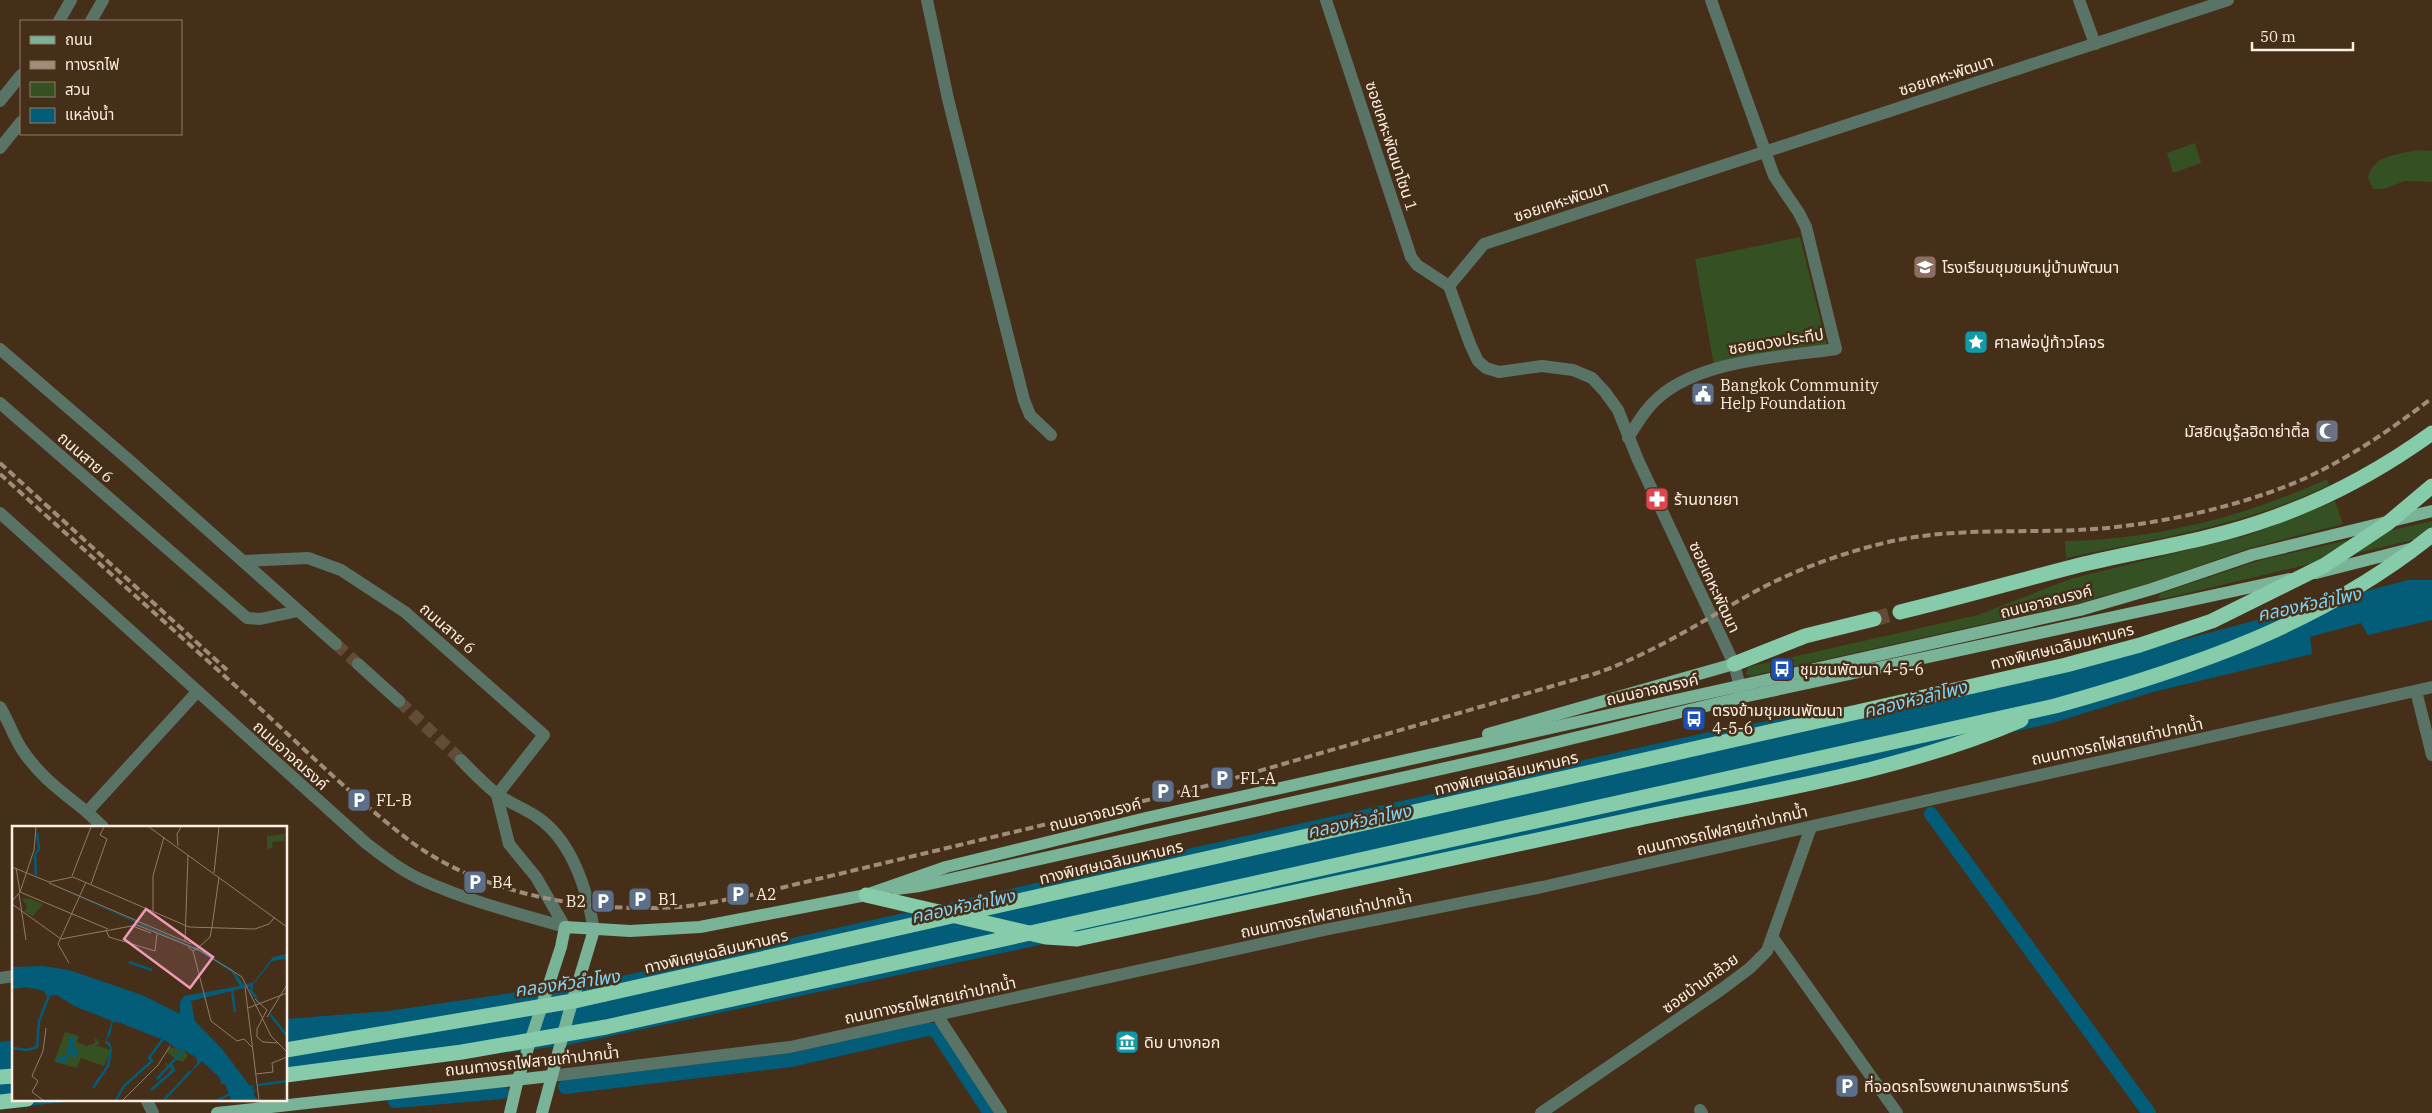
<svg xmlns="http://www.w3.org/2000/svg" width="2432" height="1113" font-family="'IBM Plex Serif','Noto Sans Thai',serif">
<style>
.green{fill:#355022}
.water{fill:#035c78}
.lines{fill:none;stroke-linecap:round;stroke-linejoin:round}
.canal{stroke:#035c78;stroke-width:14}
.minor-tunnel{stroke:#624c37;stroke-width:12;stroke-dasharray:12 6;stroke-linecap:butt}
.highway-tunnel{stroke:#624c37;stroke-width:15;stroke-dasharray:15 8;stroke-linecap:butt}
.minor{stroke:#597467;stroke-width:12}
.major{stroke:#79b398;stroke-width:12}
.highway{stroke:#86ccab;stroke-width:15}
.rail{stroke:#9f8c7a;stroke-width:4;stroke-dasharray:8 4;stroke-linecap:butt}
.labels{text-anchor:middle;dominant-baseline:central;stroke-width:5;stroke-linejoin:round;paint-order:stroke}
.street-label{font-size:16px;fill:#feeee1;stroke:#462f19}
.poi-label{font-size:16px;fill:#feeee1;stroke:#462f19;text-anchor:start}
.water-label{font-size:18px;font-style:italic;fill:#83d3f5;stroke:#462f19}
.inset-river{fill:none;stroke:#035c78;stroke-width:2.5}
.inset-road{fill:none;stroke:#907b69;stroke-width:1}
.view{fill:#ef9ab8;fill-opacity:0.15;stroke:#ef9ab8;stroke-width:2.5}
.inset-edge{fill:none;stroke:#feeee1;stroke-width:2.5}
</style>
<rect width="100%" height="100%" fill="#462f19"/>
<g class="green">
<path d="M2195 143 2201 163 2173 173 2167 153Z"/>
<path d="M2418 150 2432 151V182L2405 181 2384 189H2373L2368 178C2372 155 2400 154 2418 150Z"/>
<path d="M1800 237 1827 346 1714 366 1695 259Z"/>
<path d="M2327 479 2329 485C2247 525 2155 539 2066 558L2065 541C2154 540 2247 516 2327 479Z"/>
<path d="M2335 501 2343 524 2250 548 2150 583 2078 603 1751 676 1746 674 1748 667 1978 615 2070 579 2252 534Z"/>
<path d="M2432 521V534L2421 538 2162 599 2158 598 2161 593 2261 560Z"/>
</g>
<g class="water">
<path d="M2408 580H2432V620L2368 635 2361 623 2310 637 2312 654 2153 692 2049 724 1021 949 568 1045 286 1079V1019L388 1011 609 979 1722 729 2072 669Z"/>
<path d="M14 1040V1099H93L0 1109V1042Z"/>
</g>
<g class="lines">
<g class="canal">
<path d="M1931 814 2149 1113"/>
<path d="M565 1087 791 1060 928 1029 936 1031 990 1113"/>
<path d="M393 1096 395 1101 502 1092"/>
</g>
<g class="minor-tunnel">
<path d="M336 644 358 664"/>
<path d="M399 701 461 760"/>
</g>
<path class="highway-tunnel" d="M1874 619 1900 612"/>
<g class="minor">
<path d="M927 0 948 99 1024 400 1030 415 1051 435"/>
<path d="M1326 0 1411 257 1417 265 1449 286"/>
<path d="M2079 0 2095 44"/>
<path d="M59 21 71 0"/>
<path d="M91 21 103 0"/>
<path d="M0 101 21 75"/>
<path d="M0 148 21 122"/>
<path d="M0 349 129 460 336 644"/>
<path d="M0 403 247 618 260 619 298 611"/>
<path d="M1628 438C1637 424 1645 409 1658 398 1700 360 1781 357 1836 349L1806 227 1799 213 1774 176 1711 0"/>
<path d="M0 513 367 844C384 857 402 871 422 880 468 901 517 913 565 927"/>
<path d="M245 561 308 558 341 570 405 612 544 735 497 795"/>
<path d="M358 664 399 701"/>
<path d="M2416 691 2432 755"/>
<path d="M1742 694 1734 664 1638 460 1618 410 1605 392 1592 378 1573 370 1542 366 1499 372 1486 368 1478 361 1470 344 1449 286 1484 244 2228 0"/>
<path d="M0 707C8 720 13 735 21 748 38 775 62 792 87 812"/>
<path d="M461 760C472 771 484 784 497 794 509 803 524 808 537 817 573 841 587 890 594 930"/>
<path d="M497 795 509 844 536 877 565 927"/>
<path d="M103 827 87 812 197 692"/>
<path d="M1773 938 1897 1113"/>
<path d="M0 978 14 976"/>
<path d="M937 1015 1001 1113"/>
<path d="M551 1076 790 1047 1324 930 1542 887 2432 687"/>
<path d="M146 1099 153 1113"/>
<path d="M1700 1110 1702 1113"/>
<path d="M1541 1113 1722 989 1750 968 1767 951 1811 827"/>
</g>
<g class="major">
<path d="M2316 573 2410 549"/>
<path d="M1488 734 1734 664"/>
<path d="M896 889 920 886 1508 754 1743 697 2289 579"/>
<path d="M217 1113 551 1076"/>
<path d="M510 1113 518 1079 561 947 565 927 630 931 700 927 866 895 946 867 1146 818 2080 610 2152 589 2252 555 2432 511"/>
<path d="M542 1113 568 1016 594 930"/>
</g>
<g class="highway">
<path d="M1900 612C1959 598 2017 581 2076 566 2141 550 2209 541 2272 518 2329 498 2382 469 2432 433"/>
<path d="M1734 664 1805 636 1874 619"/>
<path d="M866 895 1046 937 1077 939C1261 899 1445 859 1630 820 1760 792 1898 773 2021 720"/>
<path d="M286 1050 579 1000 2066 665 2140 645 2212 621 2325 565 2388 523 2432 486"/>
<path d="M286 1075 462 1052 606 1027 2055 706C2191 668 2320 625 2432 535"/>
<path d="M0 1077 14 1076"/>
<path d="M0 1102 27 1099"/>
</g>
<g class="rail">
<path d="M0 463 227 670"/>
<path d="M0 474C83 549 167 624 250 699 302 747 354 798 410 841 482 895 590 913 679 907 703 905 727 899 751 895L1214 784 1594 674C1652 654 1701 622 1754 592 1793 571 1834 556 1876 545 1943 527 2010 533 2078 530 2152 527 2257 504 2322 470 2361 450 2397 425 2432 398"/>
</g>
</g>
<defs>
<g id="school-square" transform="scale(1.25)"><rect x="-9" y="-9" width="18" height="18" rx="4" fill="#8d6e63" stroke="#462f19"/><path d="M0-5L7-2L0 1L-7-2ZM-4 1L0 2.5L4 1V4Q0 6-4 4Z" fill="#fff"/></g>
<g id="sight-square" transform="scale(1.25)"><rect x="-9" y="-9" width="18" height="18" rx="4" fill="#0f9aa8" stroke="#462f19"/><path d="M0-6L1.8-2.2L6-1.7L2.9 1.2L3.7 5.4L0 3.3L-3.7 5.4L-2.9 1.2L-6-1.7L-1.8-2.2Z" fill="#fff"/></g>
<g id="civic-square" transform="scale(1.25)"><rect x="-9" y="-9" width="18" height="18" rx="4" fill="#5c6f8a" stroke="#462f19"/><path d="M-.6-6.5H3V-4.5H.6V-3L4-1V1h2V6H-6V1h2V-1L-.6-3ZM-1.2 2.5V6h2.4V2.5Z" fill="#fff"/></g>
<g id="mosque-square" transform="scale(1.25)"><rect x="-9" y="-9" width="18" height="18" rx="4" fill="#6b7280" stroke="#462f19"/><path d="M3.5-4.9A6 6 0 1 0 3.5 4.9A5 5 0 1 1 3.5-4.9Z" fill="#fff"/></g>
<g id="pharmacy-square" transform="scale(1.25)"><rect x="-9" y="-9" width="18" height="18" rx="4" fill="#e0444e" stroke="#462f19"/><path d="M-2-6h4v4h4v4h-4v4h-4v-4h-4v-4h4Z" fill="#fff"/></g>
<g id="bus-square" transform="scale(1.25)"><rect x="-9" y="-9" width="18" height="18" rx="4" fill="#1a4fb4" stroke="#462f19"/><path d="M-5-6H5V4H4V6H2V4H-2V6H-4V4H-5ZM-3.5-4V0h7V-4ZM-3.5 1.2v1.5H-2V1.2ZM2 1.2v1.5H3.5V1.2Z" fill="#fff"/></g>
<g id="parking-square" transform="scale(1.25)"><rect x="-9" y="-9" width="18" height="18" rx="4" fill="#5c6f8a" stroke="#462f19"/><path d="M-3.5-5.5H1a3.5 3.5 0 0 1 0 7H-1V5.5H-3.5ZM-1-3.4V-.6H.8a1.4 1.4 0 0 0 0-2.8Z" fill="#fff"/></g>
<g id="museum-square" transform="scale(1.25)"><rect x="-9" y="-9" width="18" height="18" rx="4" fill="#0f9aa8" stroke="#462f19"/><path d="M0-6L6-3V-2H-6V-3ZM-5-1h2V3h-2ZM-1-1h2V3h-2ZM3-1h2V3H3ZM-6 4H6V6H-6Z" fill="#fff"/></g>
</defs>
<g fill-rule="evenodd">
<use href="#school-square" x="1925" y="267"/>
<use href="#sight-square" x="1976" y="342"/>
<use href="#civic-square" x="1703" y="394"/>
<use href="#mosque-square" x="2327" y="431"/>
<use href="#pharmacy-square" x="1657" y="499"/>
<use href="#bus-square" x="1782" y="669"/>
<use href="#bus-square" x="1694" y="719"/>
<use href="#parking-square" x="1222" y="778"/>
<use href="#parking-square" x="1163" y="791"/>
<use href="#parking-square" x="359" y="800"/>
<use href="#parking-square" x="475" y="882"/>
<use href="#parking-square" x="738" y="894"/>
<use href="#parking-square" x="640" y="899"/>
<use href="#parking-square" x="603" y="901"/>
<use href="#museum-square" x="1127" y="1042"/>
<use href="#parking-square" x="1847" y="1086"/>
</g>
<g class="labels">
<g class="street-label">
<text transform="translate(1946 75) rotate(-18)">ซอยเคหะพัฒนา</text>
<text transform="translate(1392 146) rotate(72)">ซอยเคหะพัฒนาโซน 1</text>
<text transform="translate(1561 201) rotate(-18)">ซอยเคหะพัฒนา</text>
<text transform="translate(1776 341) rotate(-9)">ซอยดวงประทีป</text>
<text transform="translate(86 457) rotate(41)">ถนนสาย 6</text>
<text transform="translate(1715 587) rotate(65)">ซอยเคหะพัฒนา</text>
<text transform="translate(2046 601) rotate(-14)">ถนนอาจณรงค์</text>
<text transform="translate(448 628) rotate(41)">ถนนสาย 6</text>
<text transform="translate(2062 646) rotate(-14)">ทางพิเศษเฉลิมมหานคร</text>
<text transform="translate(1652 689) rotate(-13)">ถนนอาจณรงค์</text>
<text transform="translate(2117 741) rotate(-12)">ถนนทางรถไฟสายเก่าปากน้ำ</text>
<text transform="translate(291 755) rotate(42)">ถนนอาจณรงค์</text>
<text transform="translate(1506 773) rotate(-13)">ทางพิเศษเฉลิมมหานคร</text>
<text transform="translate(1095 814) rotate(-14)">ถนนอาจณรงค์</text>
<text transform="translate(1722 830) rotate(-13)">ถนนทางรถไฟสายเก่าปากน้ำ</text>
<text transform="translate(1111 862) rotate(-13)">ทางพิเศษเฉลิมมหานคร</text>
<text transform="translate(1326 914) rotate(-12)">ถนนทางรถไฟสายเก่าปากน้ำ</text>
<text transform="translate(716 951) rotate(-13)">ทางพิเศษเฉลิมมหานคร</text>
<text transform="translate(1700 983) rotate(-36)">ซอยบ้านกล้วย</text>
<text transform="translate(930 1000) rotate(-12)">ถนนทางรถไฟสายเก่าปากน้ำ</text>
<text transform="translate(532 1061) rotate(-6)">ถนนทางรถไฟสายเก่าปากน้ำ</text>
</g>
<g class="poi-label">
<text x="1942" y="267">โรงเรียนชุมชนหมู่บ้านพัฒนา</text>
<text x="1994" y="342">ศาลพ่อปู่ท้าวโคจร</text>
<text x="1720" y="385">Bangkok Community<tspan x="1720" dy="18">Help Foundation</tspan></text>
<text x="2310" y="431" text-anchor="end">มัสยิดนูรู้ลฮิดาย่าติ้ล</text>
<text x="1674" y="499">ร้านขายยา</text>
<text x="1800" y="669">ชุมชนพัฒนา 4-5-6</text>
<text x="1712" y="710">ตรงข้ามชุมชนพัฒนา<tspan x="1712" dy="18">4-5-6</tspan></text>
<text x="1240" y="778">FL-A</text>
<text x="1180" y="791">A1</text>
<text x="376" y="800">FL-B</text>
<text x="492" y="882">B4</text>
<text x="756" y="894">A2</text>
<text x="658" y="899">B1</text>
<text x="586" y="901" text-anchor="end">B2</text>
<text x="1144" y="1042">ดิบ บางกอก</text>
<text x="1864" y="1086">ที่จอดรถโรงพยาบาลเทพธารินทร์</text>
</g>
<g class="water-label">
<text transform="translate(2309 604) rotate(-12)">คลองหัวลำโพง</text>
<text transform="translate(1915 699) rotate(-14)">คลองหัวลำโพง</text>
<text transform="translate(1359 821) rotate(-12)">คลองหัวลำโพง</text>
<text transform="translate(963 906) rotate(-12)">คลองหัวลำโพง</text>
<text transform="translate(567 983) rotate(-8)">คลองหัวลำโพง</text>
</g>
</g>
<g transform="translate(12 826)">
<rect width="275" height="275" fill="#462f19"/>
<path d="M273 8 272 15 260 16 261 21 255 24V10ZM16 72 31 78 21 90 13 86 15 80 10 73ZM53 206 67 210 65 216 75 220 83 217V212L86 214 84 216 88 215 86 219H82L99 224 92 240 69 232 65 242 42 236ZM159 221 172 225 176 230 171 236 165 234 160 237 163 243 157 249 159 241 152 244 155 240 153 236 157 239 163 232 154 226Z" fill="#355022"/>
<path d="M23 51 184 122 220 143 232 159 242 156 261 131 275 128V133L260 135 240 160 179 175 183 195 210 223 238 260 242 259 240 264 243 262 242 269 246 274H219L213 258H209L208 252 190 235 178 247 185 237V232L183 234 184 231 169 223 166 224 154 215 106 196H101L98 209 94 215 98 217 100 223 95 226 99 223 93 216 100 195 62 180 45 169 34 170 32 165 15 161 0 163V141L31 140 57 144 130 169 168 188V176L172 170 228 160 219 145 188 126ZM58 211H65L61 219 58 218 64 222 62 229 66 222 69 224 66 223 65 228 69 226 61 233 60 227 56 229V238H53L54 234 45 236V232L55 229Z" fill="#035c78"/>
<path class="inset-river" d="M24 49 23 29 27 23 25 7M117 136 140 144M240 159 239 165 245 173M15 161 47 145M220 164 223 186M42 167 47 146M258 188 275 210M0 222 15 224 25 221 27 195 38 167M145 253 172 223M246 259 275 255M81 262 96 240 99 223M139 264 162 244 158 239M104 274 112 260 140 235 137 232 151 213M152 274 179 245M206 274 220 267"/>
<path class="inset-road" d="M137 1 275 101M166 20 165 8 169 1M0 41 37 56 61 51 177 101 243 103 257 98 263 91M4 42 8 66 96 103M202 47 207 1M60 50 79 1M37 57 179 118M79 58 95 13 88 9 92 1M7 68 14 114M0 75 8 66 22 24 24 1M0 78 49 113 125 99 187 124 230 151 259 210 275 226M141 85V50L152 11M123 101 139 107M200 101 207 51M94 104 97 111 143 125 145 108M173 115 176 29M176 121 181 125 186 122 198 111 200 101M181 125 199 195 225 215 232 213 240 221M57 137 46 118 74 56M233 161 247 274M243 173 255 184 245 203V211L251 216 266 217M236 182 275 167M255 191 275 159M244 248 261 246 260 237 275 231M31 274 20 266 26 255 20 250 31 225 34 202M111 274 146 239 158 220"/>
<path class="view" d="M134 83 201 131 178 162 112 113Z"/>
<rect width="275" height="275" class="inset-edge"/>
</g>
<rect x="20" y="20" width="162" height="115" fill="#462f19" stroke="#907b69"/>
<rect x="30" y="36" width="25" height="8" fill="#79b398" stroke="#907b69"/>
<text x="65" y="45" font-size="15" fill="#feeee1">ถนน</text>
<rect x="30" y="61" width="25" height="8" fill="#9f8c7a" stroke="#907b69"/>
<text x="65" y="70" font-size="15" fill="#feeee1">ทางรถไฟ</text>
<rect x="30" y="82" width="25" height="15" fill="#355022" stroke="#907b69"/>
<text x="65" y="95" font-size="15" fill="#feeee1">สวน</text>
<rect x="30" y="108" width="25" height="15" fill="#035c78" stroke="#907b69"/>
<text x="65" y="120" font-size="15" fill="#feeee1">แหล่งน้ำ</text>
<path d="M2252 42v8h101v-8" fill="none" stroke="#feeee1" stroke-width="2.5"/>
<text x="2260" y="42" font-size="15" fill="#feeee1" stroke="#462f19" stroke-width="4" paint-order="stroke">50 m</text>
</svg>
